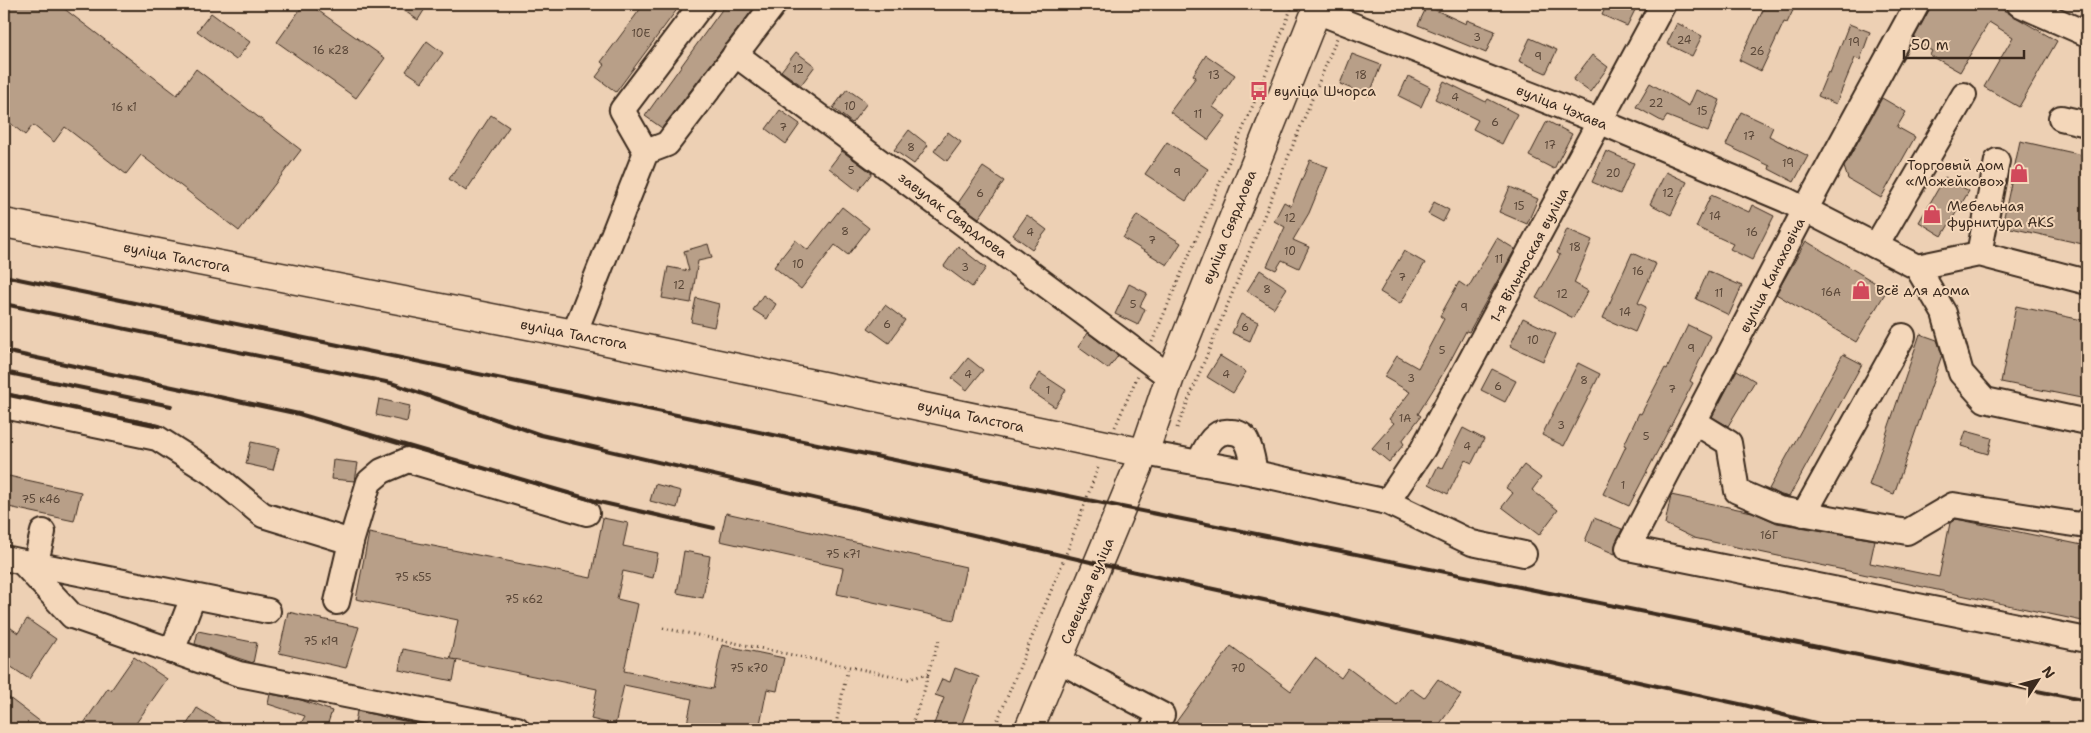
<svg xmlns="http://www.w3.org/2000/svg" width="2091" height="733" font-family="'Shantell Sans',sans-serif">
<style>
.building{fill:#b89f88;stroke:#3b2a1e}
.lines{fill:none;stroke-linecap:round;stroke-linejoin:round}
.minor-casing{stroke:#3b2a1e;stroke-width:28}
.major-casing{stroke:#3b2a1e;stroke-width:31}
.path{stroke:#3b2a1e;stroke-width:3;stroke-dasharray:1 4;stroke-linecap:butt}
.minor{stroke:#f4d7ba;stroke-width:24}
.major{stroke:#f4d7ba;stroke-width:28}
.rail{stroke:#3b2a1e;stroke-width:4}
.labels{text-anchor:middle;dominant-baseline:central;stroke-width:4;stroke-linejoin:round;paint-order:stroke}
.number-label{font-size:11px;fill:#5a4738}
.poi-label{font-size:14px;fill:#3b2a1e;stroke:#f4d7ba;text-anchor:start}
.street-label{font-size:14px;fill:#3b2a1e;stroke:#f4d7ba}
</style>
<rect width="100%" height="100%" fill="#edd0b4"/>
<filter id="ink" filterUnits="userSpaceOnUse"><feTurbulence type="fractalNoise" baseFrequency=".02" numOctaves="2"/><feDisplacementMap in="SourceGraphic" scale="10" xChannelSelector="R" yChannelSelector="G"/><feConvolveMatrix kernelMatrix="1 2 1 2 8 2 1 2 1" color-interpolation-filters="sRGB"/></filter>
<g filter="url(#ink)">
<g class="building">
<path d="M4 4H58L177 95 196 69 301 150 239 231 141 155 126 174 65 127 54 142 33 125 25 135 4 118Z"/>
<path d="M304 4H309L385 58 356 98 277 42Z"/>
<path d="M394 4H428L418 20Z"/>
<path d="M644 4H681L616 92 596 77 605 65 601 62Z"/>
<path d="M726 4H757L662 128 645 116Z"/>
<path d="M1607 4H1638L1627 26 1602 15Z"/>
<path d="M1766 4H1796L1787 23 1784 22 1761 71 1739 60Z"/>
<path d="M1932 4H1993L2057 41 2019 107 1984 87 2013 37 1989 22 1960 72 1930 55 1932 51 1913 40Z"/>
<path d="M1427 6 1466 24 1467 20 1495 31 1486 53 1418 25Z"/>
<path d="M211 13 250 42 236 60 197 31Z"/>
<path d="M1677 23 1702 36 1692 56 1667 44Z"/>
<path d="M1849 24 1870 32 1860 60 1855 58 1836 104 1818 96 1828 72 1830 73Z"/>
<path d="M1530 38 1557 50 1546 73 1519 61Z"/>
<path d="M427 41 443 53 422 82 406 71Z"/>
<path d="M796 52 815 66 801 85 781 71Z"/>
<path d="M1352 54 1381 65 1369 96 1340 84Z"/>
<path d="M1206 55 1235 75 1213 107 1226 116 1208 140 1170 112 1196 77 1193 75Z"/>
<path d="M1592 55 1608 67 1590 92 1573 80Z"/>
<path d="M1408 76 1430 87 1421 107 1399 96Z"/>
<path d="M1444 81 1486 102 1488 99 1517 114 1502 144 1473 129 1478 120 1435 99Z"/>
<path d="M1650 83 1689 106 1696 90 1720 100 1708 132 1667 116 1663 122 1636 107Z"/>
<path d="M847 89 867 103 852 123 833 108Z"/>
<path d="M1882 98 1906 112 1897 127 1915 137 1881 198 1848 179 1844 167Z"/>
<path d="M780 110 800 124 786 144 766 129Z"/>
<path d="M1741 112 1773 127 1769 136 1808 156 1794 182 1769 169 1770 166 1726 145Z"/>
<path d="M491 115 509 127 466 191 449 179Z"/>
<path d="M1547 121 1572 134 1554 169 1529 156Z"/>
<path d="M909 130 928 145 914 164 894 150Z"/>
<path d="M948 132 961 142 947 161 934 151Z"/>
<path d="M2020 141 2087 156V245L2002 226Z"/>
<path d="M1167 142 1208 169 1186 201 1145 174Z"/>
<path d="M842 151 872 173 858 191 829 168Z"/>
<path d="M1606 151 1634 163 1620 194 1592 182Z"/>
<path d="M1310 160 1328 167 1309 213 1293 240 1309 247 1299 268 1282 260 1276 270 1267 266 1285 227 1274 221 1284 202 1291 206Z"/>
<path d="M983 167 1004 181 979 218 958 203Z"/>
<path d="M1666 172 1687 182 1671 215 1650 204Z"/>
<path d="M1945 177 1969 191 1942 236 1919 222Z"/>
<path d="M1510 187 1538 199 1527 224 1499 212Z"/>
<path d="M1711 195 1749 212 1752 205 1774 216 1752 260 1730 249 1733 244 1696 227Z"/>
<path d="M1434 202 1449 210 1443 222 1428 214Z"/>
<path d="M842 207 869 228 848 255 835 245 801 289 774 267 795 240 808 250Z"/>
<path d="M1027 215 1047 230 1032 249 1013 235Z"/>
<path d="M1137 215 1181 243 1167 265 1123 238Z"/>
<path d="M1567 229 1592 240 1574 283 1588 291 1573 318 1536 298 1560 255 1557 253Z"/>
<path d="M1497 238 1515 249 1469 332 1466 331 1447 367 1418 414 1421 416 1402 441 1404 444 1389 462 1372 448 1394 423 1389 419 1410 392 1384 377 1397 356 1418 368 1444 319 1440 316 1459 282 1468 288Z"/>
<path d="M1806 241 1887 290 1856 342 1776 294Z"/>
<path d="M708 244 712 258 698 261 691 303 662 298 668 267 689 271 684 251Z"/>
<path d="M958 246 986 268 972 287 944 266Z"/>
<path d="M1404 251 1425 263 1400 304 1380 292Z"/>
<path d="M1632 253 1656 264 1638 303 1646 307 1635 332 1603 318Z"/>
<path d="M1260 270 1287 288 1274 308 1247 291Z"/>
<path d="M1708 271 1742 286 1729 315 1696 299Z"/>
<path d="M1129 284 1147 293 1140 306 1145 309 1138 325 1115 314Z"/>
<path d="M763 295 776 304 767 319 753 310Z"/>
<path d="M696 298 719 304 714 327 691 322Z"/>
<path d="M885 305 905 320 889 343 868 328Z"/>
<path d="M2016 306 2087 321V367L2081 398 2001 382Z"/>
<path d="M1241 314 1258 322 1250 341 1232 333Z"/>
<path d="M1523 318 1556 334 1543 361 1510 346Z"/>
<path d="M1688 325 1711 336 1690 381 1693 383 1629 506 1603 494 1626 446 1624 445 1639 413 1641 414 1665 368 1667 369Z"/>
<path d="M1088 333 1118 356 1108 369 1078 347Z"/>
<path d="M1920 334 1937 340 1942 355 1894 494 1869 485Z"/>
<path d="M1843 354 1862 364 1789 497 1778 494 1769 489Z"/>
<path d="M1220 356 1246 372 1233 393 1207 377Z"/>
<path d="M968 358 983 370 967 390 952 378Z"/>
<path d="M1578 363 1600 374 1564 446 1542 435Z"/>
<path d="M1492 369 1516 381 1505 402 1481 390Z"/>
<path d="M1737 370 1755 381 1728 426 1712 417Z"/>
<path d="M1040 373 1066 390 1055 407 1029 390Z"/>
<path d="M379 399 410 406 407 422 376 415Z"/>
<path d="M1463 428 1484 439 1472 463 1465 460 1448 494 1429 484 1438 466 1443 468Z"/>
<path d="M1966 431 1992 438 1988 454 1961 446Z"/>
<path d="M251 442 279 448 273 470 246 464Z"/>
<path d="M333 460 358 463 355 481 331 479Z"/>
<path d="M1524 465 1541 478 1532 490 1558 510 1539 535 1502 507 1513 493 1506 488Z"/>
<path d="M4 475 81 492 74 521 4 506Z"/>
<path d="M655 484 681 491 677 508 650 501Z"/>
<path d="M1671 495 1752 512 1777 523 1875 540 1870 563 1939 577 1950 523 1956 519 2087 546V622L1694 538 1665 524Z"/>
<path d="M726 513 966 567 954 620 837 594 843 568 720 541Z"/>
<path d="M603 518 628 523 623 546 658 553 653 578 623 571 617 599 638 604 624 671 713 689 722 645 784 658 777 691 767 689 759 729H686L692 699 624 685 615 725 591 719 597 689 450 659 458 620 356 599 369 533 591 578Z"/>
<path d="M1594 518 1622 529 1616 542 1615 554 1585 541Z"/>
<path d="M684 551 710 556 703 598 677 593Z"/>
<path d="M288 612 359 627 346 668 279 653Z"/>
<path d="M27 619 56 639 29 679 4 662V623L18 633Z"/>
<path d="M198 631 257 643 253 663 195 644Z"/>
<path d="M1231 646 1291 691 1315 658 1341 678 1348 668 1397 705 1410 688 1424 698 1438 679 1461 695 1436 729H1171Z"/>
<path d="M403 649 457 660 453 681 399 670Z"/>
<path d="M134 657 167 679 132 729H80L108 688 111 690Z"/>
<path d="M955 668 979 677 960 729H932L944 698 935 695 942 679 950 682Z"/>
<path d="M4 694 50 729H4Z"/>
<path d="M270 694 301 700 332 711 326 729H298L305 716 268 704Z"/>
<path d="M197 708 231 729H184Z"/>
<path d="M357 711 418 724V729H354Z"/>
</g>
<g class="lines">
<g class="minor-casing">
<g id="minor">
<path d="M1917 4 1805 210 1628 548 2087 640"/>
<path d="M2019 4 2087 34"/>
<path d="M1316 11 1601 122 1786 200 1917 267 1944 313 1961 373 1985 400 2087 422"/>
<path d="M735 54 1170 377"/>
<path d="M2061 118 2087 124"/>
<path d="M646 152 622 110 702 4"/>
<path d="M1876 246 1964 95"/>
<path d="M1979 254 1997 161"/>
<path d="M1917 267 1979 254 2087 282"/>
<path d="M574 334 646 152 667 144 774 4"/>
<path d="M4 406 157 438 212 473 263 515 351 542 369 482 382 471 408 460 587 513"/>
<path d="M1695 422 1729 443 1737 491 1779 509 1907 532 1953 505 2086 526 2087 520"/>
<path d="M1144 453 1255 473 1387 502 1472 543 1524 554"/>
<path d="M1199 462C1206 448 1213 429 1231 432 1238 432 1244 435 1247 442 1252 451 1253 463 1255 473"/>
<path d="M1387 502 1423 449 1663 4"/>
<path d="M1804 514 1903 336"/>
<path d="M4 558 268 611"/>
<path d="M24 564 72 616 239 674 517 729"/>
<path d="M35 566 43 532"/>
<path d="M337 602 351 542"/>
<path d="M172 651 193 597"/>
<path d="M1058 660 1162 715 1152 729"/>
</g>
</g>
<g class="major-casing">
<g id="major">
<path d="M4 223 574 334 1144 453"/>
<path d="M1029 729 1144 453 1170 377 1319 4"/>
</g>
</g>
<g class="path">
<path d="M1152 342 1259 91 1293 4"/>
<path d="M1115 427 1138 375"/>
<path d="M1177 428 1337 38"/>
<path d="M663 628 908 679 928 674 940 637"/>
<path d="M835 729 848 667"/>
<path d="M910 729 924 691 928 674"/>
<path d="M994 729 1065 557 1099 465"/>
</g>
<use href="#minor" class="minor"/>
<use href="#major" class="major"/>
<g class="rail">
<path d="M4 276 1122 507 2087 701"/>
<path d="M4 304 391 383 541 435 1099 564 1744 705 1839 729"/>
<path d="M4 351 299 414 599 502 714 528"/>
<path d="M4 372 171 406"/>
<path d="M4 394 159 426"/>
</g>
</g>
</g>
<defs>
<g id="bus-bare" transform="scale(1.5)"><path d="M-5-6H5V4H4V6H2V4H-2V6H-4V4H-5ZM-3.5-4V0h7V-4ZM-3.5 1.2v1.5H-2V1.2ZM2 1.2v1.5H3.5V1.2Z" fill="#d1495b" stroke="#f4d7ba" stroke-width="2.5" paint-order="stroke"/></g>
<g id="shop-bare" transform="scale(1.5)"><path d="M-5-2.5h2.3a2.7 3.5 0 0 1 5.4 0H5L5.5 6h-11ZM-1.5-2.5h3a1.5 2.3 0 0 0-3 0Z" fill="#d1495b" stroke="#f4d7ba" stroke-width="2.5" paint-order="stroke"/></g>
</defs>
<g fill-rule="evenodd">
<use href="#bus-bare" x="1259" y="91"/>
<use href="#shop-bare" x="2019" y="173"/>
<use href="#shop-bare" x="1932" y="214"/>
<use href="#shop-bare" x="1861" y="290"/>
</g>
<g class="labels">
<g class="number-label">
<text x="641" y="33">10Е</text>
<text x="1477" y="37">3</text>
<text x="1684" y="40">24</text>
<text x="1854" y="42">19</text>
<text x="331" y="50">16 к28</text>
<text x="1757" y="51">26</text>
<text x="1538" y="56">9</text>
<text x="798" y="69">12</text>
<text x="1214" y="75">13</text>
<text x="1361" y="75">18</text>
<text x="1455" y="97">4</text>
<text x="1656" y="103">22</text>
<text x="850" y="106">10</text>
<text x="124" y="107">16 к1</text>
<text x="1702" y="111">15</text>
<text x="1198" y="114">11</text>
<text x="1495" y="122">6</text>
<text x="783" y="127">7</text>
<text x="1749" y="136">17</text>
<text x="1550" y="145">17</text>
<text x="911" y="147">8</text>
<text x="1788" y="163">19</text>
<text x="851" y="170">5</text>
<text x="1177" y="172">9</text>
<text x="1613" y="173">20</text>
<text x="980" y="193">6</text>
<text x="1668" y="193">12</text>
<text x="1519" y="206">15</text>
<text x="1715" y="216">14</text>
<text x="1290" y="218">12</text>
<text x="845" y="231">8</text>
<text x="1030" y="232">4</text>
<text x="1752" y="232">16</text>
<text x="1152" y="240">7</text>
<text x="1575" y="247">18</text>
<text x="1290" y="251">10</text>
<text x="1499" y="259">11</text>
<text x="798" y="264">10</text>
<text x="965" y="267">3</text>
<text x="1638" y="271">16</text>
<text x="1402" y="277">7</text>
<text x="679" y="285">12</text>
<text x="1267" y="289">8</text>
<text x="1831" y="292">16А</text>
<text x="1719" y="293">11</text>
<text x="1562" y="294">12</text>
<text x="1133" y="304">5</text>
<text x="1464" y="307">9</text>
<text x="1625" y="312">14</text>
<text x="887" y="324">6</text>
<text x="1245" y="327">6</text>
<text x="1533" y="340">10</text>
<text x="1691" y="348">9</text>
<text x="1442" y="350">5</text>
<text x="968" y="374">4</text>
<text x="1226" y="374">4</text>
<text x="1411" y="378">3</text>
<text x="1584" y="380">8</text>
<text x="1498" y="386">6</text>
<text x="1672" y="389">7</text>
<text x="1048" y="390">1</text>
<text x="1405" y="418">1А</text>
<text x="1561" y="425">3</text>
<text x="1646" y="436">5</text>
<text x="1388" y="446">1</text>
<text x="1467" y="446">4</text>
<text x="1623" y="485">1</text>
<text x="41" y="499">75 к46</text>
<text x="1769" y="535">16Г</text>
<text x="843" y="554">75 к71</text>
<text x="413" y="577">75 к55</text>
<text x="524" y="599">75 к62</text>
<text x="321" y="641">75 к19</text>
<text x="749" y="668">75 к70</text>
<text x="1238" y="668">70</text>
</g>
<g class="poi-label">
<text x="1274" y="91">вуліца Шчорса</text>
<text x="2004" y="165" text-anchor="end">Торговый дом<tspan x="2004" dy="16">«Можейково»</tspan></text>
<text x="1947" y="206">Мебельная<tspan x="1947" dy="16">фурнитура AKS</tspan></text>
<text x="1876" y="290">Всё для дома</text>
</g>
<g class="street-label">
<text transform="translate(1562 107) rotate(22)">вуліца Чэхава</text>
<text transform="translate(953 215) rotate(37)">завулак Свярдлова</text>
<text transform="translate(1229 227) rotate(-68)">вуліца Свярдлова</text>
<text transform="translate(1529 255) rotate(-62)">1-я Вільнюская вуліца</text>
<text transform="translate(177 257) rotate(11)">вуліца Талстога</text>
<text transform="translate(1772 275) rotate(-63)">вуліца Канаховіча</text>
<text transform="translate(574 334) rotate(11)">вуліца Талстога</text>
<text transform="translate(971 416) rotate(12)">вуліца Талстога</text>
<text transform="translate(1087 591) rotate(-67)">Савецкая вуліца</text>
</g>
</g>
<rect width="2091" height="733" fill="none" stroke="#f4d7ba" stroke-width="20"/>
<rect x="10" y="10" width="2071" height="713" fill="none" stroke="#3b2a1e" stroke-width="2" filter="url(#ink)"/>
<g transform="translate(2038 680) rotate(54)" stroke="#f4d7ba" stroke-width="4" paint-order="stroke">
<path d="M0-4L9 19L0 12L-9 19Z" fill="#3b2a1e"/>
<text y="-8" font-size="14" font-weight="bold" text-anchor="middle" fill="#3b2a1e">N</text>
</g>
<path d="M1904 50v8h120v-8" fill="none" stroke="#3b2a1e" stroke-width="2.5"/>
<text x="1911" y="50" font-size="15" fill="#3b2a1e" stroke="#f4d7ba" stroke-width="4" paint-order="stroke">50 m</text>
</svg>
